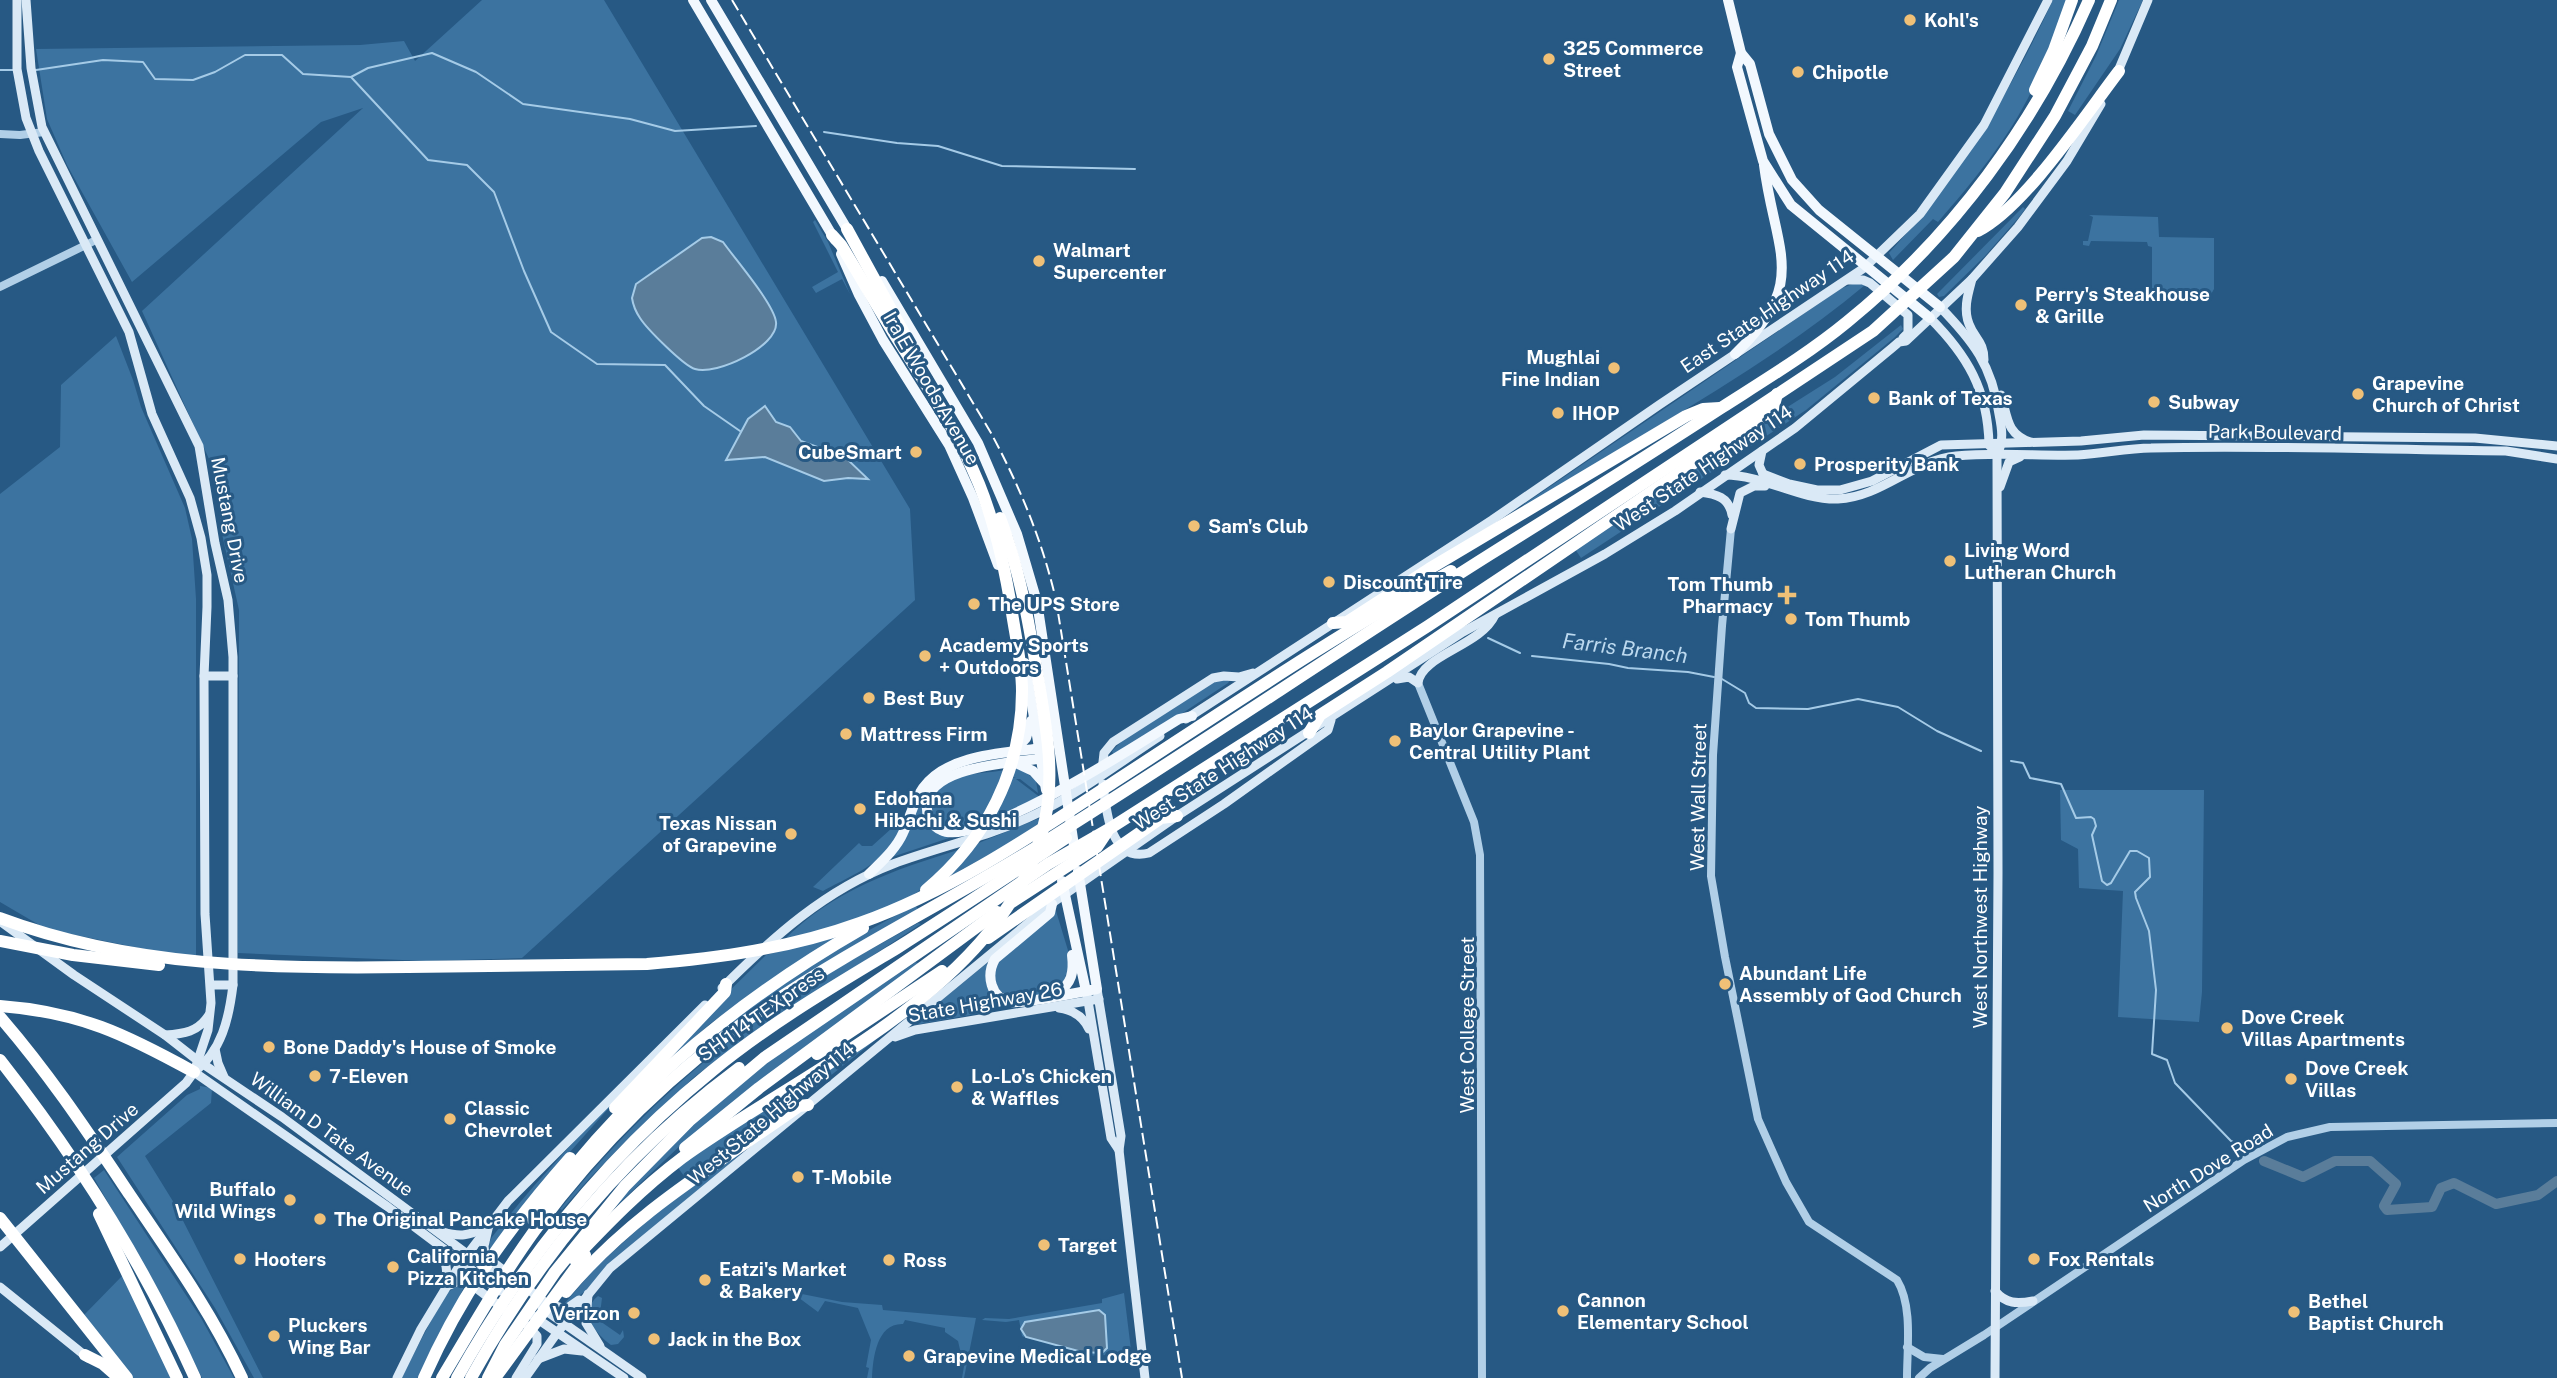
<svg xmlns="http://www.w3.org/2000/svg" width="2557" height="1378" font-family="'Public Sans',sans-serif">
<style>
.green{fill:#3c73a0}
.water{fill:#5a7d9a;stroke:#a5cbe7;stroke-width:2}
.lines{fill:none;stroke-linecap:round;stroke-linejoin:round}
.stream{stroke:#a5cbe7;stroke-width:2}
.river{stroke:#5a7d9a;stroke-width:10}
.tertiary{stroke:#b1cfe7;stroke-width:8}
.secondary{stroke:#dae9f6;stroke-width:9}
.primary{stroke:#f2f8fe;stroke-width:10}
.motorway{stroke:#fff;stroke-width:12}
.rail{stroke:#fff;stroke-width:2;stroke-dasharray:12 5;stroke-linecap:butt}
.poi-dot{fill:#efc077;stroke:#275984;stroke-width:2.5}
.labels{text-anchor:middle;dominant-baseline:central;stroke-width:6;stroke-linejoin:round;paint-order:stroke}
.poi-label{font-size:19px;font-weight:bold;fill:#fff;stroke:#275984;text-anchor:start}
.street-label{font-size:19px;fill:#fff;stroke:#275984}
.water-label{font-size:21px;font-style:italic;fill:#bcd9ef;stroke:#275984}
</style>
<rect width="100%" height="100%" fill="#275984"/>
<g class="green">
<path d="M482 0H604L910 509 915 600 522 958 426 961 238 953 239 610 222 534 214 470 142 311 363 108 321 122 132 282 67 165 47 119 36 49 360 45 404 41 415 61Z"/>
<path d="M2053 0H2069C2056 30 2045 61 2032 90 2009 138 1972 183 1938 222L1933 219 1893 260 1889 253C1959 177 2010 93 2053 0Z"/>
<path d="M2119 0H2143L2120 49 2075 115 2068 111 2096 56Z"/>
<path d="M2023 207 2025 209 2020 216 1985 256 1944 296 1939 297 1937 294Z"/>
<path d="M2089 215 2158 217 2159 237 2214 238V289L2210 296 2148 295V293L2152 292V247L2148 246 2147 242 2091 241 2089 246 2083 245V241H2088L2093 217Z"/>
<path d="M815 220 828 242 850 294 842 279 816 293 812 287 838 272 813 222Z"/>
<path d="M1855 283 1865 285C1760 373 1638 434 1525 508L1523 505 1840 289Z"/>
<path d="M1901 325 1903 329 1894 338 1806 410 1581 558 1575 549 1724 447 1835 377Z"/>
<path d="M116 336 133 380 141 407 185 508 192 539 196 599V957L188 958 46 929 0 902V494L60 447 61 385Z"/>
<path d="M1217 680H1230L1228 683 1160 728 1113 754 1112 751 1123 740Z"/>
<path d="M1015 768 1029 772 1028 774 1036 781 1038 793 1020 779H1016L1041 798 992 819 1012 778H1016L1012 777Z"/>
<path d="M1006 770 982 822C974 824 963 828 955 829 926 830 926 794 947 782 961 773 988 773 1006 770Z"/>
<path d="M2060 790H2204L2202 992 2199 1022 2118 1017 2123 891 2079 888 2078 849 2061 840Z"/>
<path d="M924 795C919 818 933 826 949 838L892 857Z"/>
<path d="M1040 818 1041 822 1008 844 943 880 976 844Z"/>
<path d="M902 819C901 857 852 875 823 891L813 887 859 843 862 846H872Z"/>
<path d="M961 849C948 862 935 881 919 891 879 917 828 927 783 941 833 890 894 870 961 849Z"/>
<path d="M915 905 918 909 854 947 631 1106 766 993 853 939Z"/>
<path d="M1056 911 1070 957 1068 974 1065 976 1067 981C1062 984 1058 989 1053 991 1037 997 1004 1004 996 984 993 977 994 969 998 963Z"/>
<path d="M918 923 921 924 737 1044 693 1078 622 1145 588 1180 562 1210 560 1209C625 1128 700 1059 785 1000 827 972 874 948 918 923Z"/>
<path d="M853 931 744 999 711 1023 659 1068 717 1003 766 955Z"/>
<path d="M916 962 918 964 683 1143 608 1214C644 1174 681 1131 724 1096 785 1047 851 1005 916 962Z"/>
<path d="M987 963V969L1008 1006 987 1009V1012L914 1025V1023Z"/>
<path d="M888 1030 781 1115 686 1179 677 1166Z"/>
<path d="M200 1086 212 1088 211 1103 145 1156 174 1203 263 1378H254L215 1308 117 1157 187 1095 200 1089Z"/>
<path d="M615 1099 616 1100 530 1197 490 1250 489 1243 492 1237C530 1188 572 1143 615 1099Z"/>
<path d="M740 1152 741 1154 625 1251 584 1292 567 1305 565 1303 597 1266 667 1203Z"/>
<path d="M104 1170 201 1318 234 1378H202L164 1300 94 1178Z"/>
<path d="M125 1273 171 1378H132L84 1315Z"/>
<path d="M461 1284 465 1285 420 1378H401L442 1300 448 1292Z"/>
<path d="M797 1293 842 1302 882 1305 883 1310 976 1318 964 1378H962L966 1355 961 1354 958 1341 945 1332V1328L905 1320 903 1324C877 1323 873 1357 872 1378H867L869 1368 866 1367 871 1340 858 1308 825 1301 818 1312 795 1295Z"/>
<path d="M1124 1293 1131 1350 1125 1354 1106 1352 1108 1355 1082 1356V1350C1091 1352 1101 1356 1107 1348L1105 1315 1099 1310 1025 1322 1024 1337 1022 1336 1019 1320 1006 1322 982 1320 985 1318 1009 1319 1102 1303V1299Z"/>
<path d="M598 1296 602 1298 600 1314 597 1319 620 1335 623 1330 624 1337 618 1344 611 1345C596 1334 578 1312 598 1296Z"/>
</g>
<g class="water">
<path d="M711 237 723 242C735 259 774 304 776 322 779 346 716 376 695 369 684 366 647 329 640 318 636 312 633 305 632 298L636 284 702 238Z"/>
<path d="M765 406 776 422 790 427 801 441 845 457 868 479 848 478 824 481 765 457 726 460 748 419Z"/>
<path d="M1099 1310 1105 1315 1107 1348 1102 1353 1082 1352 1026 1337 1021 1329 1025 1322Z"/>
</g>
<g class="lines">
<g class="stream">
<path d="M0 70H13"/>
<path d="M36 70 103 60 143 62 155 79 193 80 215 72 245 55H282L303 74 351 77 428 160 467 165 494 192 524 271 551 332 597 364 665 365 704 406 740 431"/>
<path d="M351 77 368 68 432 53 476 72 523 104 630 119 675 131 756 126"/>
<path d="M824 132 897 143 938 146 1002 166 1135 169"/>
<path d="M1488 638 1520 653"/>
<path d="M1532 656 1609 664 1628 668 1688 672 1714 677"/>
<path d="M1722 679 1745 693 1749 703 1756 708 1808 709 1858 699 1898 707 1937 731 1981 751"/>
<path d="M2011 761 2023 763 2030 778 2061 784 2076 818 2091 817 2094 819 2096 826 2092 835 2102 881 2107 885 2111 883 2130 851H2137L2149 858 2150 877 2135 892 2136 898 2149 931 2156 990 2152 1054 2167 1060 2175 1083 2231 1141 2244 1147"/>
</g>
<path class="river" d="M2264 1161 2303 1177 2335 1161H2370L2396 1184 2384 1206 2387 1210 2432 1207 2441 1188 2454 1183 2496 1204 2538 1195 2557 1181"/>
<g class="tertiary">
<path d="M0 134 20 135 44 132"/>
<path d="M0 287 96 240"/>
<path d="M1731 529 1722 626 1713 755 1711 876 1725 957 1758 1119 1786 1182 1809 1222 1897 1280C1913 1306 1907 1348 1907 1378"/>
<path d="M1418 683 1474 822 1480 855 1482 1378"/>
<path d="M1907 1347 1924 1357 1943 1359"/>
<path d="M1919 1378 1930 1368 1984 1335 2244 1160 2287 1137 2330 1127 2557 1123"/>
</g>
<g class="secondary">
<path d="M26 0 31 68 42 127 199 446 215 543 228 600 233 657V985C229 1018 222 1051 194 1072"/>
<path d="M2116 76 2148 0"/>
<path d="M1972 279C1968 294 1963 309 1969 324 1975 340 1984 341 1984 360"/>
<path d="M1848 280H1863L1870 283 1908 315V333L1903 338"/>
<path d="M1940 307C1973 341 1992 365 1999 414 2002 429 2004 441 1997 455L1998 873 1995 1378"/>
<path d="M1930 318C1967 355 1988 390 1989 445L1992 448"/>
<path d="M2001 395C2008 418 2006 433 2030 442"/>
<path d="M1762 451 1759 465 1763 474"/>
<path d="M1763 474 1789 484 1817 490H1840L1872 481 1941 445 2081 441 2144 435 2475 438 2557 446"/>
<path d="M1725 475C1764 475 1799 500 1838 499 1882 497 1913 460 1956 456 1996 452 2037 456 2078 455 2102 454 2127 448 2151 448 2269 445 2388 450 2506 451L2557 459"/>
<path d="M2000 487 2009 462 2020 457"/>
<path d="M1700 492C1716 494 1729 497 1732 515"/>
<path d="M1731 529 1740 493 1754 486H1765"/>
<path d="M204 676H233"/>
<path d="M1397 679 1409 677 1418 683C1421 655 1481 646 1495 615"/>
<path d="M1186 719 1492 520 1659 405 1864 268 1920 214 1984 125 2048 0"/>
<path d="M1102 771 1104 753 1113 742 1213 678 1224 676 1239 677 1253 673"/>
<path d="M1103 784C1106 810 1110 863 1149 853L1224 804 1328 730 1331 720"/>
<path d="M1 922 74 975 165 1035 197 1060 282 1117 505 1282"/>
<path d="M211 985H233"/>
<path d="M722 988C773 937 825 890 893 864 941 846 992 836 1038 813 1081 792 1120 762 1160 736"/>
<path d="M1097 989 1121 1136 1119 1150 1145 1378"/>
<path d="M1087 995 1111 1138 1119 1150"/>
<path d="M1059 1008C1073 1010 1083 1016 1089 1029"/>
<path d="M165 1035C184 1034 198 1032 209 1015"/>
<path d="M895 1037 915 1030 1099 999"/>
<path d="M215 1049 218 1063 224 1077"/>
<path d="M194 1072 388 1207 500 1291"/>
<path d="M488 1229 484 1246 485 1256 546 1303 566 1309 579 1300"/>
<path d="M443 1232C460 1237 469 1236 485 1227"/>
<path d="M0 1247 186 1083 194 1072 208 1030 211 1003 205 914 204 676 207 607V575L201 538 190 498 152 414 129 332 39 151 26 118 17 69V0"/>
<path d="M438 1250C447 1261 448 1271 445 1285"/>
<path d="M450 1285 460 1280 468 1282 505 1310"/>
<path d="M0 1287 88 1358"/>
<path d="M1995 1291C2006 1304 2017 1304 2033 1301"/>
<path d="M588 1294 586 1323 600 1346"/>
<path d="M542 1308 642 1378"/>
<path d="M533 1316 624 1378"/>
<path d="M538 1359 564 1349 582 1351"/>
<path d="M397 1378 421 1329 461 1263 508 1201 705 1005"/>
<path d="M516 1378 537 1344V1336L528 1326"/>
<path d="M525 1378 557 1333 610 1268 1055 901 1177 816 1463 632 1605 554 1675 511 1795 428 1892 348 1899 342 1906 341 1972 279 2018 227 2067 161 2101 104"/>
</g>
<g class="primary">
<path d="M693 0 835 240"/>
<path d="M711 0 850 234"/>
<path d="M1728 0 1741 53 1750 64 1769 134 1792 180 1819 210 1940 307"/>
<path d="M1741 53 1737 67 1763 161 1791 205 1930 318"/>
<path d="M841 254 859 295 883 340 949 445 973 498 998 565"/>
<path d="M882 281 978 443 1017 534 1037 602 1075 852"/>
<path d="M1735 354C1810 282 1775 252 1764 165"/>
<path d="M1025 663 1046 790"/>
<path d="M1015 750 1026 738 1031 721"/>
<path d="M1044 758C1016 763 922 765 927 809 927 817 932 826 941 830 978 850 1141 742 1179 719L1192 716"/>
<path d="M1016 763 1033 771 1043 782"/>
<path d="M869 874C881 862 896 849 903 833 910 818 913 802 923 788 947 754 1005 753 1043 748"/>
<path d="M1062 881 1086 991"/>
<path d="M1052 904 1050 913 995 959C986 975 990 998 1011 1002 1025 1004 1079 992 1097 989L1078 871"/>
<path d="M1057 993C1072 984 1074 972 1072 955"/>
</g>
<g class="motorway">
<path d="M2035 90 2054 50 2072 0"/>
<path d="M847 229 910 344"/>
<path d="M1978 231C2025 207 2086 114 2119 71"/>
<path d="M832 235 841 245C859 274 875 303 893 332 924 381 957 430 979 484 996 526 1005 568 1012 613 1016 639 1022 665 1022 691 1022 770 986 840 926 890"/>
<path d="M1333 623 1347 622 1429 569 1686 416 1703 409 1720 408"/>
<path d="M1309 733 1320 715 1387 672 1773 409 1777 394"/>
<path d="M1012 902 1097 847 1107 832"/>
<path d="M0 918C131 967 270 969 408 967 488 966 567 965 647 964 719 958 791 948 860 923 952 890 1033 835 1114 782 1225 710 1335 635 1451 571"/>
<path d="M988 938 1161 818 1177 816"/>
<path d="M0 941 73 955 159 965"/>
<path d="M0 1006C80 1012 125 1034 194 1072"/>
<path d="M0 1017C48 1072 89 1134 130 1195 170 1254 212 1313 242 1378"/>
<path d="M817 1054 942 971"/>
<path d="M0 1060C77 1158 144 1264 195 1378"/>
<path d="M615 1108 725 992 726 984"/>
<path d="M685 1148 759 1088 997 912"/>
<path d="M99 1214 177 1378"/>
<path d="M0 1218 127 1378"/>
<path d="M533 1220C619 1097 734 1002 863 928"/>
<path d="M574 1259C608 1223 642 1188 682 1158 805 1069 1011 984 1045 820 1055 772 1046 726 1038 678 1029 624 1020 570 1000 518"/>
<path d="M566 1292C632 1213 716 1165 799 1106L808 1105"/>
<path d="M85 1355 103 1364 119 1378"/>
<path d="M424 1378C461 1294 509 1227 570 1158"/>
<path d="M442 1378C472 1328 501 1277 535 1230 598 1145 676 1068 763 1009 854 947 953 899 1046 841 1195 748 1340 649 1489 555 1566 507 1644 458 1721 408 1763 381 1808 354 1847 322 1953 236 2035 124 2089 0"/>
<path d="M457 1378C523 1260 607 1156 712 1071 769 1024 834 986 897 948 954 912 1010 875 1066 838"/>
<path d="M471 1378C538 1257 628 1150 739 1068"/>
<path d="M488 1378 505 1345 555 1272 625 1186 689 1121 764 1058 1048 864 1109 829 1428 626 1873 331 1954 257 2005 193 2055 116 2092 46 2111 0"/>
<path d="M495 1378 585 1255"/>
</g>
<path class="rail" d="M732 0 991 433C1020 487 1042 540 1056 600L1182 1378"/>
</g>
<g class="poi-dot">
<circle cx="1910" cy="20" r="7"/>
<circle cx="1549" cy="59" r="7"/>
<circle cx="1798" cy="72" r="7"/>
<circle cx="1039" cy="261" r="7"/>
<circle cx="2021" cy="305" r="7"/>
<circle cx="1614" cy="368" r="7"/>
<circle cx="2358" cy="394" r="7"/>
<circle cx="1874" cy="398" r="7"/>
<circle cx="2154" cy="402" r="7"/>
<circle cx="1558" cy="413" r="7"/>
<circle cx="916" cy="452" r="7"/>
<circle cx="1800" cy="464" r="7"/>
<circle cx="1194" cy="526" r="7"/>
<circle cx="1950" cy="561" r="7"/>
<circle cx="1329" cy="582" r="7"/>
<path d="M1783.5 584.5h7v7h7v7h-7v7h-7v-7h-7v-7h7z"/>
<circle cx="974" cy="604" r="7"/>
<circle cx="1791" cy="619" r="7"/>
<circle cx="925" cy="656" r="7"/>
<circle cx="869" cy="698" r="7"/>
<circle cx="846" cy="734" r="7"/>
<circle cx="1395" cy="741" r="7"/>
<circle cx="860" cy="809" r="7"/>
<circle cx="791" cy="834" r="7"/>
<circle cx="1725" cy="984" r="7"/>
<circle cx="2227" cy="1028" r="7"/>
<circle cx="269" cy="1047" r="7"/>
<circle cx="315" cy="1076" r="7"/>
<circle cx="2291" cy="1079" r="7"/>
<circle cx="957" cy="1087" r="7"/>
<circle cx="450" cy="1119" r="7"/>
<circle cx="798" cy="1177" r="7"/>
<circle cx="290" cy="1200" r="7"/>
<circle cx="320" cy="1219" r="7"/>
<circle cx="1044" cy="1245" r="7"/>
<circle cx="240" cy="1259" r="7"/>
<circle cx="2034" cy="1259" r="7"/>
<circle cx="889" cy="1260" r="7"/>
<circle cx="393" cy="1267" r="7"/>
<circle cx="705" cy="1280" r="7"/>
<circle cx="1563" cy="1311" r="7"/>
<circle cx="2294" cy="1312" r="7"/>
<circle cx="634" cy="1313" r="7"/>
<circle cx="274" cy="1336" r="7"/>
<circle cx="654" cy="1339" r="7"/>
<circle cx="909" cy="1356" r="7"/>
</g>
<g class="labels">
<g class="poi-label">
<text x="1924" y="20">Kohl's</text>
<text x="1563" y="48">325 Commerce<tspan x="1563" dy="22">Street</tspan></text>
<text x="1812" y="72">Chipotle</text>
<text x="1053" y="250">Walmart<tspan x="1053" dy="22">Supercenter</tspan></text>
<text x="2035" y="294">Perry's Steakhouse<tspan x="2035" dy="22">&amp; Grille</tspan></text>
<text x="1600" y="357" text-anchor="end">Mughlai<tspan x="1600" dy="22">Fine Indian</tspan></text>
<text x="2372" y="383">Grapevine<tspan x="2372" dy="22">Church of Christ</tspan></text>
<text x="1888" y="398">Bank of Texas</text>
<text x="2168" y="402">Subway</text>
<text x="1572" y="413">IHOP</text>
<text x="902" y="452" text-anchor="end">CubeSmart</text>
<text x="1814" y="464">Prosperity Bank</text>
<text x="1208" y="526">Sam's Club</text>
<text x="1964" y="550">Living Word<tspan x="1964" dy="22">Lutheran Church</tspan></text>
<text x="1343" y="582">Discount Tire</text>
<text x="1773" y="584" text-anchor="end">Tom Thumb<tspan x="1773" dy="22">Pharmacy</tspan></text>
<text x="988" y="604">The UPS Store</text>
<text x="1805" y="619">Tom Thumb</text>
<text x="939" y="645">Academy Sports<tspan x="939" dy="22">+ Outdoors</tspan></text>
<text x="883" y="698">Best Buy</text>
<text x="1409" y="730">Baylor Grapevine -<tspan x="1409" dy="22">Central Utility Plant</tspan></text>
<text x="860" y="734">Mattress Firm</text>
<text x="874" y="798">Edohana<tspan x="874" dy="22">Hibachi &amp; Sushi</tspan></text>
<text x="777" y="823" text-anchor="end">Texas Nissan<tspan x="777" dy="22">of Grapevine</tspan></text>
<text x="1739" y="973">Abundant Life<tspan x="1739" dy="22">Assembly of God Church</tspan></text>
<text x="2241" y="1017">Dove Creek<tspan x="2241" dy="22">Villas Apartments</tspan></text>
<text x="283" y="1047">Bone Daddy's House of Smoke</text>
<text x="2305" y="1068">Dove Creek<tspan x="2305" dy="22">Villas</tspan></text>
<text x="329" y="1076">7-Eleven</text>
<text x="971" y="1076">Lo-Lo's Chicken<tspan x="971" dy="22">&amp; Waffles</tspan></text>
<text x="464" y="1108">Classic<tspan x="464" dy="22">Chevrolet</tspan></text>
<text x="812" y="1177">T-Mobile</text>
<text x="276" y="1189" text-anchor="end">Buffalo<tspan x="276" dy="22">Wild Wings</tspan></text>
<text x="334" y="1219">The Original Pancake House</text>
<text x="1058" y="1245">Target</text>
<text x="407" y="1256">California<tspan x="407" dy="22">Pizza Kitchen</tspan></text>
<text x="254" y="1259">Hooters</text>
<text x="2048" y="1259">Fox Rentals</text>
<text x="903" y="1260">Ross</text>
<text x="719" y="1269">Eatzi's Market<tspan x="719" dy="22">&amp; Bakery</tspan></text>
<text x="1577" y="1300">Cannon<tspan x="1577" dy="22">Elementary School</tspan></text>
<text x="2308" y="1301">Bethel<tspan x="2308" dy="22">Baptist Church</tspan></text>
<text x="620" y="1313" text-anchor="end">Verizon</text>
<text x="288" y="1325">Pluckers<tspan x="288" dy="22">Wing Bar</tspan></text>
<text x="668" y="1339">Jack in the Box</text>
<text x="923" y="1356">Grapevine Medical Lodge</text>
</g>
<g class="street-label">
<text transform="translate(1767 311) rotate(-34)">East State Highway 114</text>
<text transform="translate(932 388) rotate(60)">Ira E Woods Avenue</text>
<text transform="translate(2275 432) rotate(1)">Park Boulevard</text>
<text transform="translate(1703 468) rotate(-34)">West State Highway 114</text>
<text transform="translate(230 520) rotate(79)">Mustang Drive</text>
<text transform="translate(1223 768) rotate(-33)">West State Highway 114</text>
<text transform="translate(1698 797) rotate(-89)">West Wall Street</text>
<text transform="translate(1980 917) rotate(-90)">West Northwest Highway</text>
<text transform="translate(985 1002) rotate(-10)">State Highway 26</text>
<text transform="translate(761 1014) rotate(-35)">SH 114 TEXpress</text>
<text transform="translate(1467 1025) rotate(-90)">West College Street</text>
<text transform="translate(771 1113) rotate(-40)">West State Highway 114</text>
<text transform="translate(332 1134) rotate(36)">William D Tate Avenue</text>
<text transform="translate(87 1148) rotate(-41)">Mustang Drive</text>
<text transform="translate(2208 1168) rotate(-32)">North Dove Road</text>
</g>
<g class="water-label">
<text transform="translate(1625 648) rotate(7)">Farris Branch</text>
</g>
</g>
</svg>
